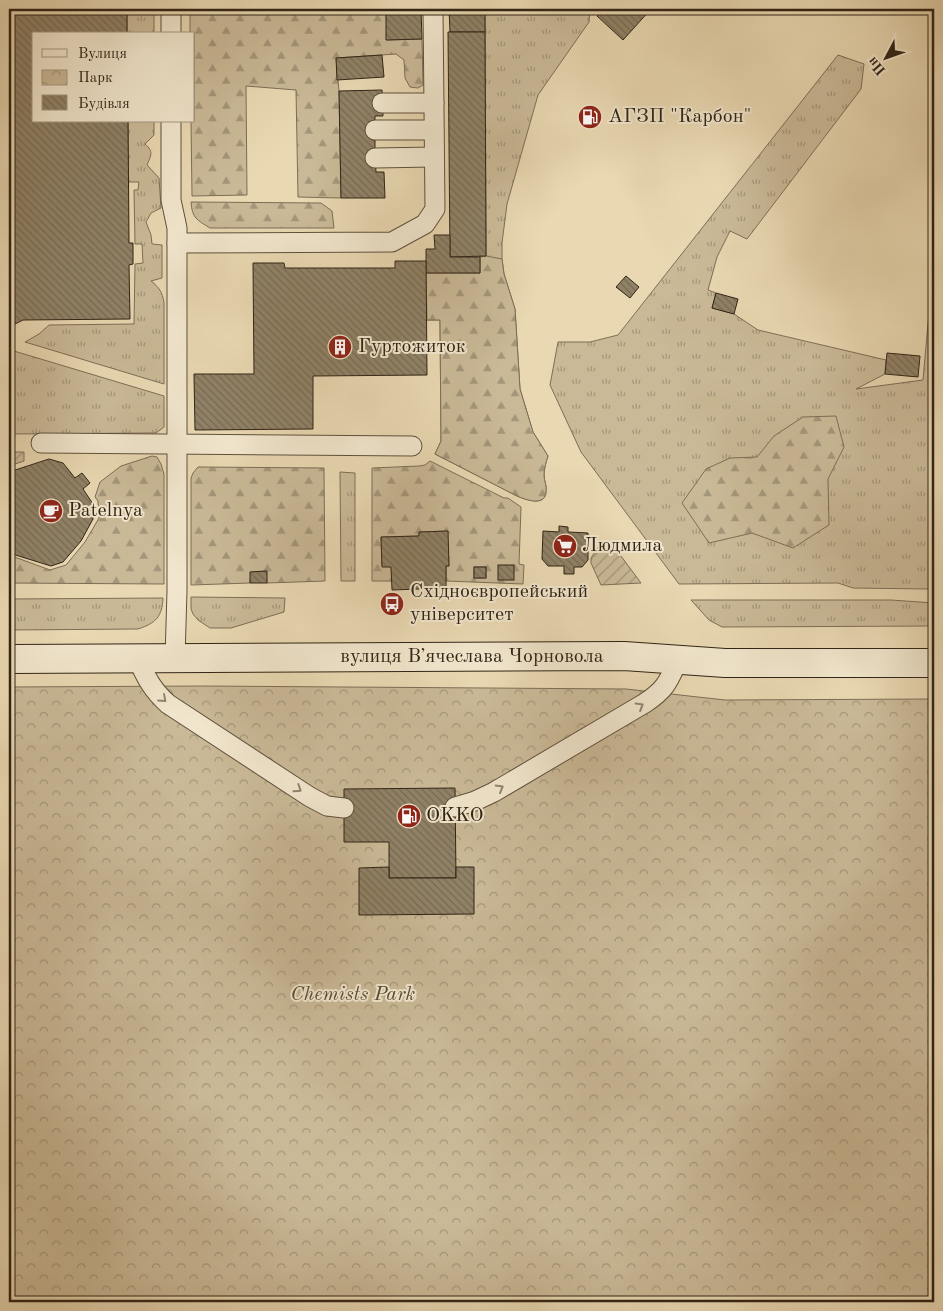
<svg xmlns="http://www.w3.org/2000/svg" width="943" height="1311" font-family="'Old Standard TT',serif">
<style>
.grass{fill:url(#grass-tufts);stroke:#7d6e56}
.forest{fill:url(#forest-firs);stroke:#7d6e56;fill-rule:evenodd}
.park{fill:url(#park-crowns);stroke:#7d6e56}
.garden{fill:url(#garden-furrows);stroke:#7d6e56}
.building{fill:url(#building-back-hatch);stroke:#302416}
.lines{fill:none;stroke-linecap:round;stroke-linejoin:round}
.lane-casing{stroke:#5e513d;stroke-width:21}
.secondary-casing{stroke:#302416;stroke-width:30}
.lane{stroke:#f1e6cd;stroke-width:19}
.secondary{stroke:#f1e6cd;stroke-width:28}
.oneway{stroke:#908572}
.labels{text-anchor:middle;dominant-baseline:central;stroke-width:4;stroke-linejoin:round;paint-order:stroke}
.poi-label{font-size:20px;fill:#302416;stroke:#f1e6cd;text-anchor:start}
.street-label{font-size:20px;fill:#302416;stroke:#f1e6cd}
.park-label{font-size:20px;font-style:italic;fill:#564936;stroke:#f1e6cd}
</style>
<defs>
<pattern id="grass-tufts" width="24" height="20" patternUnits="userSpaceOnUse" patternTransform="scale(1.25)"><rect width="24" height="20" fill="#cab997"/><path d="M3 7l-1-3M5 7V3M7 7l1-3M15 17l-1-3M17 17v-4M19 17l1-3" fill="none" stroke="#a4967a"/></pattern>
<pattern id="forest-firs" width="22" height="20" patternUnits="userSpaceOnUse" patternTransform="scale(1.25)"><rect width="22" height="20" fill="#cab997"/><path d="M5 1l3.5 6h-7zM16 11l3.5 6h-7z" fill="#a4967a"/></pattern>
<pattern id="park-crowns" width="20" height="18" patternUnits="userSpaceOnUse" patternTransform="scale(1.25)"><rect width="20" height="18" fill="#cab997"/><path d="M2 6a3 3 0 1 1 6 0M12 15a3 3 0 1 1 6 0" fill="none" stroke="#a4967a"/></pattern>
<pattern id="garden-furrows" width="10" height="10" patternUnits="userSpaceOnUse" patternTransform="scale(1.25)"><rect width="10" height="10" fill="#cab997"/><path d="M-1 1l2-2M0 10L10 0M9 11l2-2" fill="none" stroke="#a4967a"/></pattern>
<pattern id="building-back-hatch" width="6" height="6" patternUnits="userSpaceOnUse" patternTransform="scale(1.25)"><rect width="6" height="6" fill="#908267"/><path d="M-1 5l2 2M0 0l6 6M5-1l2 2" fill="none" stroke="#766a54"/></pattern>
</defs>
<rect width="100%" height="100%" fill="#e9d8b2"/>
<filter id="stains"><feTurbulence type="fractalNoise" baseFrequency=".004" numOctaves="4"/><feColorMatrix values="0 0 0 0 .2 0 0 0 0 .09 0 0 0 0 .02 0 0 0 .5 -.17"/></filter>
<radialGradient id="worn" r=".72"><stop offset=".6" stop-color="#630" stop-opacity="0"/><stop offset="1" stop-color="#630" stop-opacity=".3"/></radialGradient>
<g class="grass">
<rect x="127" y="9" width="27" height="25"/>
<path d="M485 9H590L589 22 538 95 507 204 502 243V259L504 274 515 309 520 389 533 432 548 456C546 462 544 469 544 475 544 481 547 486 546 491 546 507 526 500 517 496L435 454 441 441 440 320H427L426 273H480V257L486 256Z"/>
<path d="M838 55 864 64 861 89 747 239 730 231 717 257 708 290 716 293 712 308 734 314 758 330 886 360 885 374 856 389 923 380 931 290 933 220H934V556L931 557 930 589 853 588 838 583 679 584 581 452 550 385 558 342H590L618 335Z"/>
<path d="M128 121H154V135L145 144C154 152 151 155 147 165L159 178 161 208 151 213 146 222 151 235 152 244 162 245V278L151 281C159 287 162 292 164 302V384L25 342 39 334 49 325 134 324 135 264 143 263 142 244H135L134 190H138L139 182H128Z"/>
<path d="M14 351 164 396V427L156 433H151L9 434V359L11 358Z"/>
<path d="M340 472 355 473V581H341Z"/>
<path d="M191 597 285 598 284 612 231 628H210L198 620 193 614 191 609Z"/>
<path d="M163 598C162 617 156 623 138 629L9 630V599Z"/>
<path d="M691 600H891L934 603V626L722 627 709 620Z"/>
</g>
<g class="forest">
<path d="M190 9H386L387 40 422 39 423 85 418 88 410 87 405 78 404 60 396 54 336 58 339 91 341 198 298 197 296 90 246 86 247 195 192 196 191 121H194V34H190Z"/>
<path d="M191 202 321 203 332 211 334 228H210C197 220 192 218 191 202Z"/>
<path d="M486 256 502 259 504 274 515 309 520 389 533 432 548 456C546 462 544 469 544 475 544 481 547 486 546 491 546 507 526 500 517 496L435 454 441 441 440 320H427L426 273H480V257Z"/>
<path d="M836 416 844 447 828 479 829 525 793 548 752 533 709 543 682 503 706 469 730 458 757 457 774 436 803 417Z"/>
<path d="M152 456 157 457 161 464 164 474V584L9 583V555L50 570 66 565 85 542 99 518 98 501 95 497 100 482 121 466Z"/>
<path d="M430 461 504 498H508L521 507 519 564 524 565 523 584 446 581V566H449L447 531 419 532V536L381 537 382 566 391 567 392 581H372V468L419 466 425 465ZM474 567H486V578H474Z"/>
<path d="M198 467 324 468 325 581 267 583 266 571 251 572 250 583 191 585V478L193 473Z"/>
</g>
<path class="park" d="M202 686 626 689 725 700 934 699V1302H9V687Z"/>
<g class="garden">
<path d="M9 452H24V461L9 466Z"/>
<path d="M604 543 612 544 641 583 601 585 591 563V558L599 546Z"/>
</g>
<g class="building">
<path d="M9 9H127V34H34V121H128L129 243H133V264L129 265 130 319 23 320 9 327Z"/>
<path d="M386 9H421L422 39 386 40Z"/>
<path d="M449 9H485V32H450Z"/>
<path d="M604 9H651L623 40 597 16Z"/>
<path d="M448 32H485L486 256 450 257Z"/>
<path d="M382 55 384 77 337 80 336 58Z"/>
<path d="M382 90 383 116H375V158L376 172H384L385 198H341L339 91Z"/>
<path d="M434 235H450V257H480V273H426V249H435Z"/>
<path d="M395 261H426L427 375 313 376V429L195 430 194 374H254L253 263H284L285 268H395Z"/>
<path d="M626 276 639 287 630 298 616 287Z"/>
<path d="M716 293 738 299 734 314 712 308Z"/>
<path d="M887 353 920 356 918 377 885 374Z"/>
<path d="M49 459 63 463 75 478 82 473 90 483 83 489 93 504V519L81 541 63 562 51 566 9 553V472Z"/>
<path d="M559 526 568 527V532L588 533V560L582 567H574V574H564V566H548L542 559 543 531 559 532Z"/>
<path d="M448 531 449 566H446V588L392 590 391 567H382L381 537 419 536V532Z"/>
<rect x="498" y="565" width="16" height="15"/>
<rect x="474" y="567" width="12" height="11"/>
<path d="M267 571V583H250V572Z"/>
<path d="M455 788 456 878H389V842H344V789Z"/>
<path d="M389 867V878H456V867H474V914L359 915V868Z"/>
</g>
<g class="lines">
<g class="lane-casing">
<g id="lane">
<path d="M171 34V9"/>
<path d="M382 103H434"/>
<path d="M171 121V200L177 228V591L175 658"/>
<path d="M375 130H434"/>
<path d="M375 158 434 157"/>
<path d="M177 243 392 242 425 224 435 209 433 9"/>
<path d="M41 443 412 446"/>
<path d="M137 658C146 677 152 690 168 704L310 797 327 806 344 808"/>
<path d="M455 807 475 801 494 792 645 703C666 689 668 682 678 660"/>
</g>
</g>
<g class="secondary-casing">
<path id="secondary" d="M9 659 624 656 725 663H934"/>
</g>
<use href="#lane" class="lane"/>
<use href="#secondary" class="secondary"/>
</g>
<defs><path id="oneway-chevron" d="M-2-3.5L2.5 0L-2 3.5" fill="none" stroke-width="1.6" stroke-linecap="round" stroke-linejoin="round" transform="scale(1.25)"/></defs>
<g class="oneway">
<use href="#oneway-chevron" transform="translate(163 699) rotate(42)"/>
<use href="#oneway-chevron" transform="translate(640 706) rotate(-31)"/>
<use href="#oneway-chevron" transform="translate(500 788) rotate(-30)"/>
<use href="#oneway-chevron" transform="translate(298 789) rotate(33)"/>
</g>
<defs>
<g id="fuel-disc" transform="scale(1.25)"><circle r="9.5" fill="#8f2418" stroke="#f1e6cd"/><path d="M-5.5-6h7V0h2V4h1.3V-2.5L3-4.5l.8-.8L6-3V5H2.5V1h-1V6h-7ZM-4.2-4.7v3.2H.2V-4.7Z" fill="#fff"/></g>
<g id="building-disc" transform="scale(1.25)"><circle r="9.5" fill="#8f2418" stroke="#f1e6cd"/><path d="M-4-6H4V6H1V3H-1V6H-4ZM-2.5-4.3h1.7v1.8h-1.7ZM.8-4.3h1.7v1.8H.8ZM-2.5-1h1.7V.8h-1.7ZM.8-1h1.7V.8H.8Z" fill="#fff"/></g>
<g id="cafe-disc" transform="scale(1.25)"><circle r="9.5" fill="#8f2418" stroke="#f1e6cd"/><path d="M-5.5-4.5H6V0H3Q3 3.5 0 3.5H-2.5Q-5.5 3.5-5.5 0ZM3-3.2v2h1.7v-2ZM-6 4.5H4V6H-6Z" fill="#fff"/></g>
<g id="supermarket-disc" transform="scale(1.25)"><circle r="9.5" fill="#8f2418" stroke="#f1e6cd"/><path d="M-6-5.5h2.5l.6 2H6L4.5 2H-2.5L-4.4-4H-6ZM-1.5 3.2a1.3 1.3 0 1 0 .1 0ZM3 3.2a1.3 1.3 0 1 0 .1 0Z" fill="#fff"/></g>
<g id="bus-disc" transform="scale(1.25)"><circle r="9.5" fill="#8f2418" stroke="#f1e6cd"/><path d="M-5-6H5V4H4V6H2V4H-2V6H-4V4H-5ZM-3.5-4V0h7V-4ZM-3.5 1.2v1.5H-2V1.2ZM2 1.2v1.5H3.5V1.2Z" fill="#fff"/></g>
</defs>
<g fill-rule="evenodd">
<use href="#fuel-disc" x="590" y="117"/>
<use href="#building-disc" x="340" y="347"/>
<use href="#cafe-disc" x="51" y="511"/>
<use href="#supermarket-disc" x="565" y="546"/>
<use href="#bus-disc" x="392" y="604"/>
<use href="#fuel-disc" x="409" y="816"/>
</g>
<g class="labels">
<g class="poi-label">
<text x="608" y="117">АГЗП "Карбон"</text>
<text x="358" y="347">Гуртожиток</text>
<text x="68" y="511">Patelnya</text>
<text x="582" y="546">Людмила</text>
<text x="410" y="592">Східноєвропейський<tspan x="410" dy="23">університет</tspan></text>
<text x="426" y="816">OKKO</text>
</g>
<g class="street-label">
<text x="472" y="657">вулиця Вʼячеслава Чорновола</text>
</g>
<g class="park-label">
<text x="353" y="995">Chemists Park</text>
</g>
</g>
<rect width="943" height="1311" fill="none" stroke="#e9d8b2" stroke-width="30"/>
<rect x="10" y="10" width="923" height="1291" fill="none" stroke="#302416" stroke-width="2.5"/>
<rect x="15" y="15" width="913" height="1281" fill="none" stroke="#302416"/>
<rect x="32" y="32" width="162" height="90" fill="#f1e6cd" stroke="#a49884"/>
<rect x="42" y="49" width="25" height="8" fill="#f1e6cd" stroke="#a49884"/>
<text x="78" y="58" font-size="15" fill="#302416">Вулиця</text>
<rect x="42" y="70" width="25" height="15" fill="url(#park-crowns)" stroke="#a49884"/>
<text x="78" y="82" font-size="15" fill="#302416">Парк</text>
<rect x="42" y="95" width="25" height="15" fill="url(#building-back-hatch)" stroke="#a49884"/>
<text x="78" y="108" font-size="15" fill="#302416">Будівля</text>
<g transform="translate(886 58) rotate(229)" stroke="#f1e6cd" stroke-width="4" paint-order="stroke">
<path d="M0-4L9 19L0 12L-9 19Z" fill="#302416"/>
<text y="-8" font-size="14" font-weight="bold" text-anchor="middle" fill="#302416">Пн</text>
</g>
<rect width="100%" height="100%" filter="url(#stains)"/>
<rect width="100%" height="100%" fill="url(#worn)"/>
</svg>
